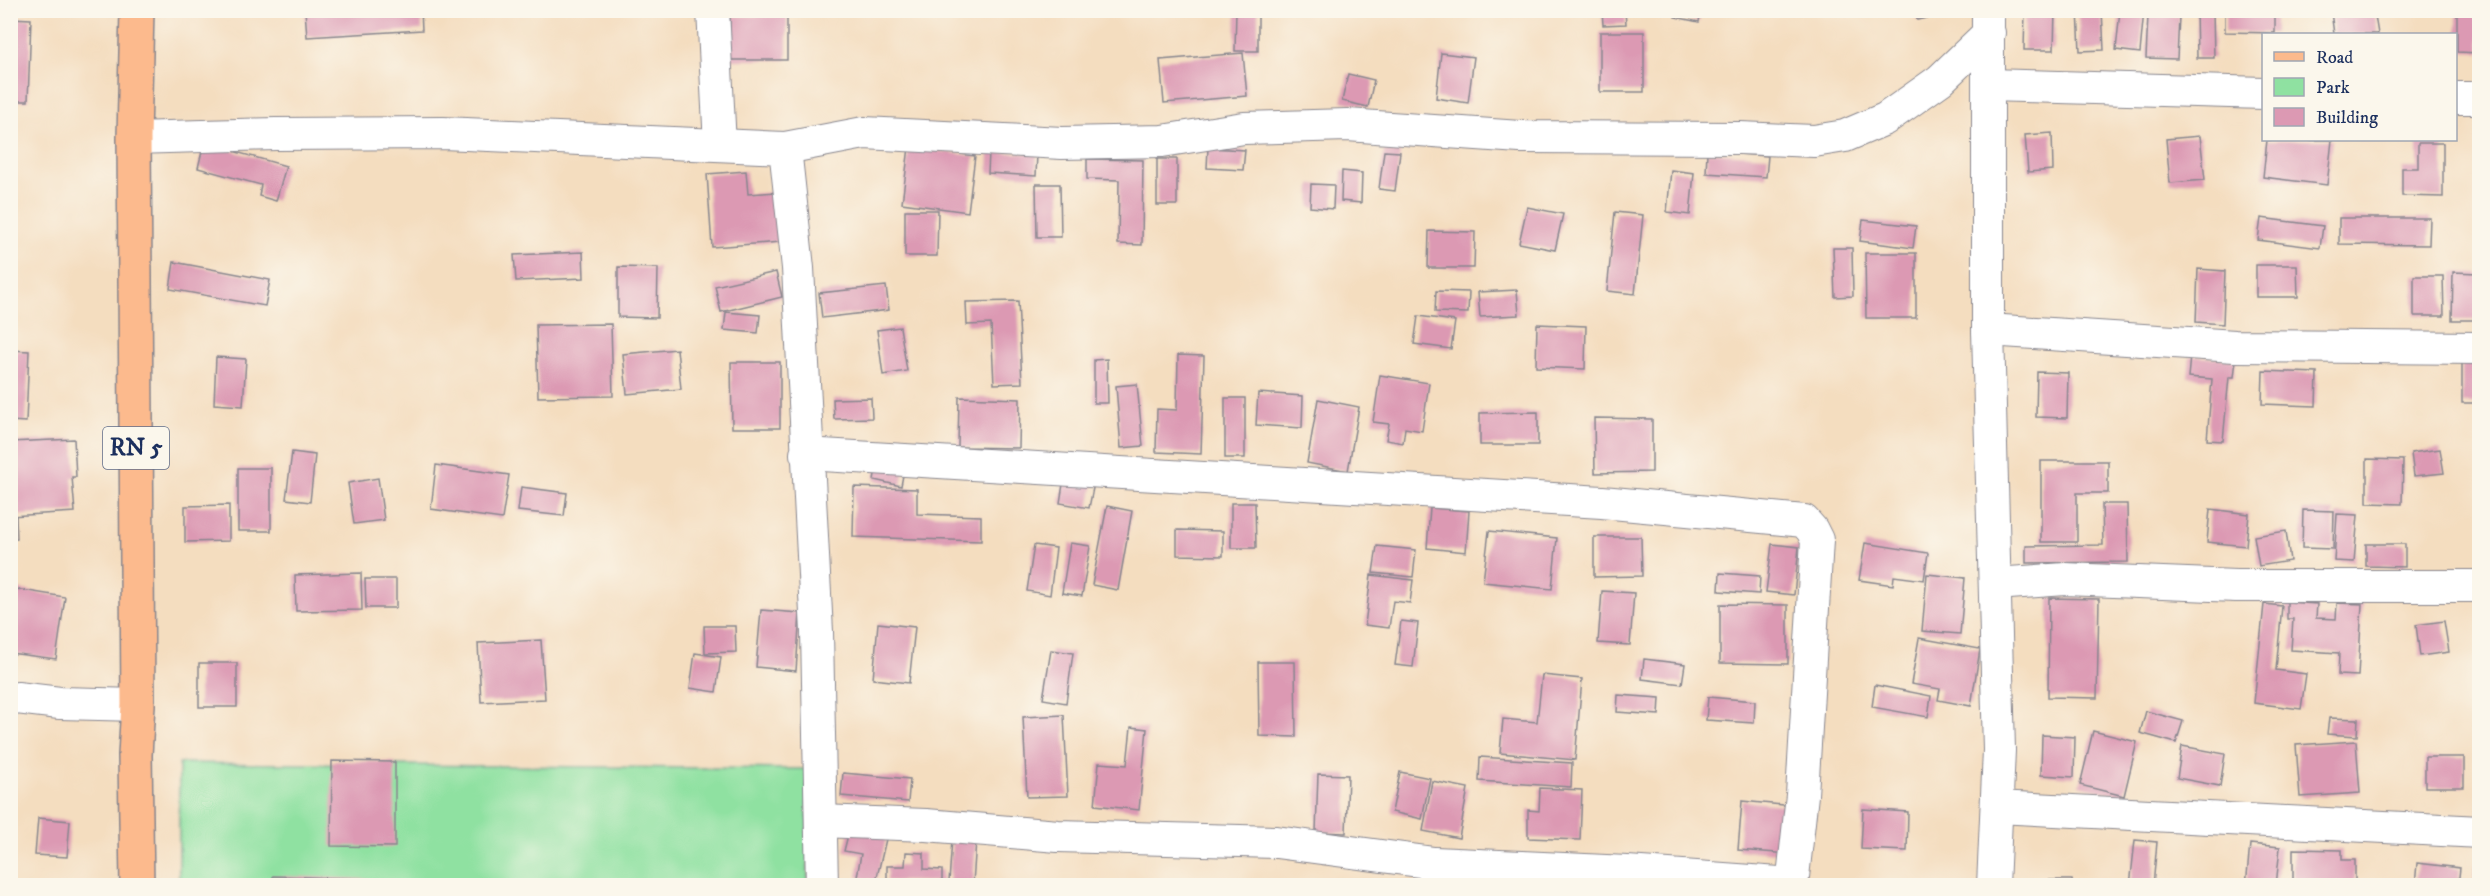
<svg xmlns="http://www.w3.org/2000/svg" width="2490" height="896" font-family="'IM FELL DW Pica',serif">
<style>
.green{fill:#8fe1a1;stroke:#558880;stroke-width:1.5}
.building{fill:#dc99b3}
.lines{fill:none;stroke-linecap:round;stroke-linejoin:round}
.minor-casing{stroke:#88868e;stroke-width:34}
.primary-casing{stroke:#88868e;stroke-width:36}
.minor{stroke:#fff;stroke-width:32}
.primary{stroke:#fcba8d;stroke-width:33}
.labels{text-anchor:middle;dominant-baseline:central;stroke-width:4.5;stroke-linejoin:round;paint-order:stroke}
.shield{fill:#fbf7ec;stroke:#5e6b89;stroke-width:1.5}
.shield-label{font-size:24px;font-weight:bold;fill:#1b2f5e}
</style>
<rect width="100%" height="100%" fill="#fbf7ec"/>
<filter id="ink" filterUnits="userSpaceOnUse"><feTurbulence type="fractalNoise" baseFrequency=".0167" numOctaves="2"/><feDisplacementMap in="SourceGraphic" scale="12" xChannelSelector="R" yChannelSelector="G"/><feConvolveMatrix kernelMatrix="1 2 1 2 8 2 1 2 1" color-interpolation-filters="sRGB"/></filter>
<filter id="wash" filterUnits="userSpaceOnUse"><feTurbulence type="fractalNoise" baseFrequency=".008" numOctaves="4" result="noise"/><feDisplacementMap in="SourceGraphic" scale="24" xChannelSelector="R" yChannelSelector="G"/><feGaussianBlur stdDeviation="1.35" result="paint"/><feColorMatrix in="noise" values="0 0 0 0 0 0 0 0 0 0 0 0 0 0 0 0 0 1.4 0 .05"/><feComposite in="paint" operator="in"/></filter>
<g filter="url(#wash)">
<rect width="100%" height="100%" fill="#f4ddbf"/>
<path class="green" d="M179 763 807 769 808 885 179 886Z"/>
<g id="blocks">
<g class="building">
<path d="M305 10H421L422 30 307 37Z"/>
<path d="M1236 10H1258V51H1235Z"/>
<path d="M1602 10H1625L1626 24 1603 25Z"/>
<path d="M1676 10H1701L1699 22 1675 17Z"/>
<path d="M1915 10H1944L1945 14 1917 20Z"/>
<path d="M2025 10H2055L2054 50H2024Z"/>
<path d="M2078 10H2102L2104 50 2080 51Z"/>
<path d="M2120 10H2144L2140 53 2116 50Z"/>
<path d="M2196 10H2213L2214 58H2197Z"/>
<path d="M2225 10H2275V33L2225 32Z"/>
<path d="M2343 10H2374L2378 34H2334L2331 12Z"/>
<path d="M2457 10H2480V53L2457 52Z"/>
<path d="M2148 15 2179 16 2177 59 2146 58Z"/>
<rect x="730" y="16" width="57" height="44"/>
<path d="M10 18 31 19 28 101H10Z"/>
<rect x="1600" y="32" width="44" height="60"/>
<path d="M1243 53 1247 96 1164 103 1160 60Z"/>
<path d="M1441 53 1474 57 1468 103 1436 98Z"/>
<path d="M1348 74 1374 80 1368 107 1342 101Z"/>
<path d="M2052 133 2053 170 2028 172 2025 135Z"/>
<path d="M2200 136 2205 180 2170 183 2166 139Z"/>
<path d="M2267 140H2332L2327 185 2263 177Z"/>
<path d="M204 143 286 166 276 201 259 196 261 185 198 168Z"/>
<path d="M2418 143H2443V197L2402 196V168H2418Z"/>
<path d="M909 147 975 156 968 212 902 203Z"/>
<path d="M1208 148 1245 150 1243 170 1207 168Z"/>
<path d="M1384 151 1400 152 1395 191 1379 189Z"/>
<path d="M989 152 1037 154 1036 176 988 173Z"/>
<path d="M1707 152 1768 156 1766 177 1706 173Z"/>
<path d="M1087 159 1143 160 1142 245 1118 244 1119 180 1087 179Z"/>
<rect x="1157" y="159" width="20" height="46"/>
<path d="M1671 170 1694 173 1690 215 1667 212Z"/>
<path d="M746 171 748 194 777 192 781 242 712 247 707 174Z"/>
<path d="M1342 171 1362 173 1361 203 1341 201Z"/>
<path d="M1036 184H1060L1061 237H1037Z"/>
<path d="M1311 184 1334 185 1333 209 1310 207Z"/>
<path d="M1527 207 1563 214 1555 250 1519 243Z"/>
<path d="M905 210H938L937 256H905Z"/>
<path d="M1615 212 1643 215 1635 294 1607 291Z"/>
<path d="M2261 218 2323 226 2320 248 2258 240Z"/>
<path d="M2339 218H2430L2429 245 2339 244Z"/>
<path d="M1863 220 1916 226 1913 248 1860 241Z"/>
<path d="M1429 231 1475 232 1474 268H1428Z"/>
<path d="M1833 248H1852L1853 296 1835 297Z"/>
<path d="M583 252 584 278 516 281 514 255Z"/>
<path d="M1865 253H1916V318H1866Z"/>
<path d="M174 262 270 280 265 306 170 289Z"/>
<path d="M2256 265H2297L2298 297H2256Z"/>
<path d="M618 267 658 268 657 318 618 317Z"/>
<path d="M2198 269 2225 271 2223 324 2196 322Z"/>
<path d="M776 272 782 297 721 312 715 286Z"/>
<path d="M2453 272 2478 273V320H2452Z"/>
<path d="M2414 276H2443L2444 316H2414Z"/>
<path d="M886 286 889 310 822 318 819 293Z"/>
<path d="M1517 290 1519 315 1480 317 1478 292Z"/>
<path d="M1436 291 1469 292 1468 313 1435 312Z"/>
<path d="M1018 301 1022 383 994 384 991 324 967 325 966 302Z"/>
<path d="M726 312 760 315 758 333 724 330Z"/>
<path d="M1418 316 1455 321 1451 349 1414 344Z"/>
<path d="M611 324 613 396 538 397 536 325Z"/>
<path d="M1537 324 1586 326 1585 369 1536 367Z"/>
<path d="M900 327 907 371 883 375 877 330Z"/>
<path d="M677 349 681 389 627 394 623 354Z"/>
<path d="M10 350 29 351 26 422 10 421Z"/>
<path d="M1178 355 1204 356 1201 454 1156 452 1157 409 1177 410Z"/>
<path d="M2190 356 2236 360 2234 377H2229L2223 441 2207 440 2212 379 2188 377Z"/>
<path d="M216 357 246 359 243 406 214 404Z"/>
<path d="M1107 359 1108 403H1094V360Z"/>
<rect x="2462" y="360" width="18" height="43"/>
<path d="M731 362H780V428H732Z"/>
<path d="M2263 371 2317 373 2316 406 2262 404Z"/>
<path d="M2037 372 2068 373 2067 418 2036 417Z"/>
<path d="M1380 375 1429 383 1422 431 1405 428 1403 443 1386 440 1389 424 1373 422Z"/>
<path d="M1137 384 1143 446 1121 448 1116 386Z"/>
<path d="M1258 393 1303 396 1302 428 1256 425Z"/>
<path d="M959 397 1020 399 1019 448 958 447Z"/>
<path d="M871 398 872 418 834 419 833 399Z"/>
<rect x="1225" y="398" width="20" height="60"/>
<path d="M1318 399 1359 407 1348 471 1307 463Z"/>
<path d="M1538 412V445H1480V413Z"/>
<path d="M1594 418 1652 419V472L1595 473Z"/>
<path d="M74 439 76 477H72L75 512 10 516V442Z"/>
<path d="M2440 449 2444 473 2414 476 2411 453Z"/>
<path d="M292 452 315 455 310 502 286 499Z"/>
<path d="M2367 459 2403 460 2402 504 2367 503Z"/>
<path d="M2041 461H2108V493H2077V542H2041Z"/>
<path d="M877 463 904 470 901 486 874 480Z"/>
<path d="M436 465 509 475 502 519 431 509Z"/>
<rect x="238" y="468" width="33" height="63"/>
<path d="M378 478 384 520 354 524 348 483Z"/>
<path d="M1064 478 1094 483 1089 508 1060 503Z"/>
<path d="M521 487 567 493 564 516 518 511Z"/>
<path d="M854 487 917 489V514L981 516V541L853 537Z"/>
<path d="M1231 503H1255L1256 548H1231Z"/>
<path d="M2102 504H2127L2128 562 2026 563V546L2103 545Z"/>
<path d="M229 505V541L185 542V506Z"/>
<path d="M1107 506 1132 511 1118 590 1092 585Z"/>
<path d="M1430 508 1469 511 1466 552 1427 548Z"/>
<path d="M2210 509 2249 514 2246 546 2207 542Z"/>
<path d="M2303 510 2334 511 2333 549 2302 548Z"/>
<path d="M2337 514 2358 515 2354 562 2334 561Z"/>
<path d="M16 517 17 539 10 540V518Z"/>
<path d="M1177 530 1223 531V556L1177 555Z"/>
<path d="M1489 531 1557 538 1552 589 1483 582Z"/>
<path d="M2286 531 2290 561 2259 566 2254 536Z"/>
<path d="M1594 537H1641L1642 576 1594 577Z"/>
<path d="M1070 543 1090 546 1082 596 1062 593Z"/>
<path d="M1865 543 1928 553 1924 580 1894 576 1893 585 1859 580Z"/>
<path d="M1772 544 1799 547 1794 595 1766 592Z"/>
<path d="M2366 544H2405V567L2366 566Z"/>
<path d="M1034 545 1056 548 1050 595 1027 591Z"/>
<path d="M1377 546 1416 550 1413 577 1373 573Z"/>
<path d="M361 573 362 610 296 611 295 575Z"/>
<path d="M1720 573 1760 576 1759 594 1719 591Z"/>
<path d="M1927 574 1965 578 1960 634 1922 631Z"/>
<path d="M1371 575 1413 580 1410 603 1393 601 1389 628 1365 625Z"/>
<path d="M365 579H396V608H366Z"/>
<path d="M10 588 65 597 56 659 10 653Z"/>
<path d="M1602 591 1634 593 1630 645 1598 643Z"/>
<path d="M2049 598 2099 599 2097 698 2048 697Z"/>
<path d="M2287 602 2317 604 2316 618 2336 619 2337 603 2362 604 2358 676 2338 675 2339 653 2291 650 2293 619H2287Z"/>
<path d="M1720 604 1788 605V664L1720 663Z"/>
<path d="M2264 604 2282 606 2276 670 2306 674 2301 709 2254 703Z"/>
<path d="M761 610 800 613 796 671 756 667Z"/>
<path d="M1401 621 1418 623 1413 667 1395 665Z"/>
<path d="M2444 621 2449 652 2420 656 2416 625Z"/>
<path d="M878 623 915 627 909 683 873 679Z"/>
<path d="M704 626H735L736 652 705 653Z"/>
<path d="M1919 638 1980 649 1971 706 1938 700 1940 689 1911 684Z"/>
<path d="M541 640 545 699 481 702 478 643Z"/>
<path d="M1051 650 1073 653 1066 703 1043 699Z"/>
<path d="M695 653 721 657 716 692 690 688Z"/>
<path d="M1644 659 1685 664 1682 684 1642 679Z"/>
<path d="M1258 662H1295L1296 737 1259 736Z"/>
<rect x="199" y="663" width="38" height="44"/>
<path d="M1542 675 1582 679 1575 760 1500 753 1503 719 1537 722Z"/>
<path d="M1875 685 1931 696 1928 717 1872 707Z"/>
<path d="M1618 695 1660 698 1659 715 1617 712Z"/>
<path d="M1708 697 1755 701 1754 723 1706 720Z"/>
<path d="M2146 711 2183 721 2176 743 2140 733Z"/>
<path d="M1064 715 1068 796 1027 797 1023 717Z"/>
<path d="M2329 718 2358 719 2357 736 2327 734Z"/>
<path d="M1131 727 1147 729 1139 810 1095 805 1099 763 1127 765Z"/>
<path d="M2093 731 2137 742 2124 796 2080 785Z"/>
<path d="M2042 735 2075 737 2074 777 2041 775Z"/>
<path d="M2356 741 2360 793 2300 797 2296 745Z"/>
<path d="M2182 746 2225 754 2220 786 2177 778Z"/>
<path d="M1480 757 1572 763 1571 787 1479 781Z"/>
<rect x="2425" y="757" width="39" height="30"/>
<path d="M332 761 395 762V847L331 846Z"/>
<path d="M1400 772 1430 778 1422 819 1392 812Z"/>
<path d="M843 773 910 779 908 802 841 796Z"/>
<path d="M1318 774 1348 775 1346 833 1316 832Z"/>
<path d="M1432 781 1468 788 1459 838 1423 831Z"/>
<path d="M1540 788 1582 790 1580 840 1528 838V810L1539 811Z"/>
<path d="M1742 801 1793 806 1790 854 1738 850Z"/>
<path d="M1863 809 1908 812 1907 851 1861 849Z"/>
<path d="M38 818 70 821 67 857 35 855Z"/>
<path d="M850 827 887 835 876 881 857 877 861 854 844 851Z"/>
<path d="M952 839 976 840 973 884 949 882Z"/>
<path d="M2135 840 2157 842 2153 886H2130Z"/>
<path d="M2250 844 2280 847 2276 886H2246Z"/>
<path d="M2293 849 2342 850V860H2355V886H2293Z"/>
<path d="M906 852 924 853V869L942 870V882L887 881V866H905Z"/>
<path d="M2417 863 2460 868 2458 886H2415Z"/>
<rect x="2474" y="865" width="6" height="21"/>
<path d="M273 876 393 880V886H273Z"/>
<path d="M1442 878H1469V886H1443Z"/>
<path d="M2038 880H2072L2073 886H2038Z"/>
</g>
</g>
</g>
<g filter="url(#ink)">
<use href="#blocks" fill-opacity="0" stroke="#88868e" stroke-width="1.5"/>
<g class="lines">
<g class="minor-casing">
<g id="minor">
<path d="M713 10 720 145"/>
<path d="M1988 10V330L1999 750 1993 886"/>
<path d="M1989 85 2264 93"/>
<path d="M2456 98H2480"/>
<path d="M134 138 276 134 443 133 785 148 798 268 817 632 822 886"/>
<path d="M785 148 864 133 1062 143 1162 141 1244 128 1347 125 1520 137 1740 138 1814 141 1845 136 1885 119 1940 80 1989 33"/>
<path d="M1988 330 2235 346 2480 348"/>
<path d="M806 454 1602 502 1804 521 1812 530 1817 540 1802 795 1792 886"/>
<path d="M1995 584 2065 579 2236 586H2480"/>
<path d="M10 699 17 698 60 703 138 705"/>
<path d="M1997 807 2480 832"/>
<path d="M821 821 926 825 1058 836 1276 842 1434 863 1627 872 1792 884"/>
</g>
</g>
<g class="primary-casing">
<path id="primary" d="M137 10 134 138 138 705 135 755 137 886"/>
</g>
<use href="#minor" class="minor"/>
<use href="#primary" class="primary"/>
</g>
</g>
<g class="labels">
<rect class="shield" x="103" y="427" width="66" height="42" rx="4.5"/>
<g class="shield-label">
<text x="136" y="448">RN 5</text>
</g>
</g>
<rect width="2490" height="896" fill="none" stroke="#fbf7ec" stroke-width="36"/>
<rect x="2262" y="33" width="195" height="108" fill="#fbf7ec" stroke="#a1a7b3" stroke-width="1.5"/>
<rect x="2274" y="52" width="30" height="9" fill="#fcba8d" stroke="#a1a7b3" stroke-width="1.5"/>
<text x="2316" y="63" font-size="18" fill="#1b2f5e">Road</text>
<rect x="2274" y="78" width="30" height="18" fill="#8fe1a1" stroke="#a1a7b3" stroke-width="1.5"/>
<text x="2316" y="93" font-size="18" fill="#1b2f5e">Park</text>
<rect x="2274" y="108" width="30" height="18" fill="#dc99b3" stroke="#a1a7b3" stroke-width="1.5"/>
<text x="2316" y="123" font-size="18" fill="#1b2f5e">Building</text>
</svg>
